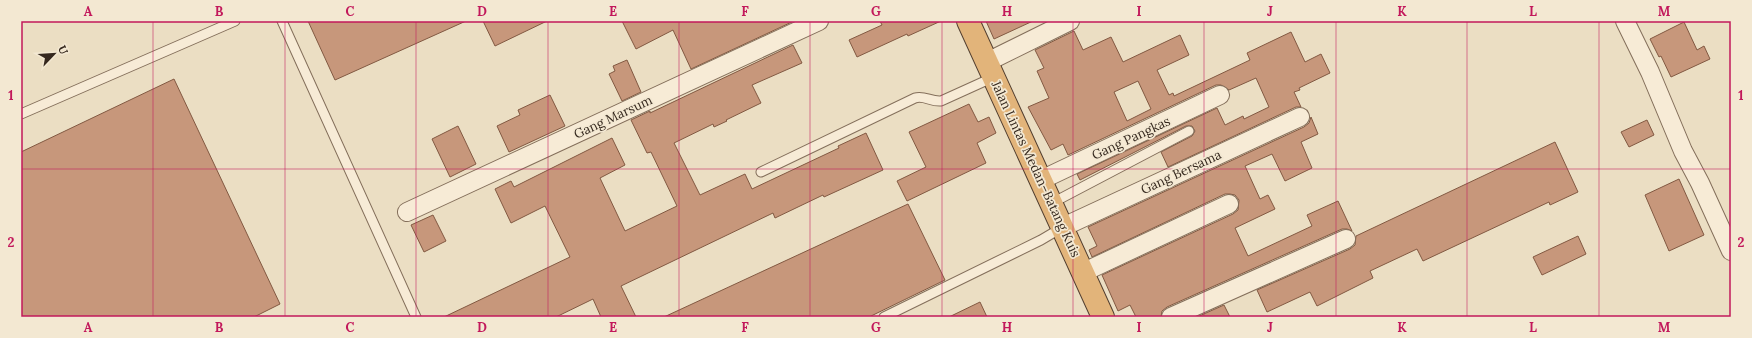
<svg xmlns="http://www.w3.org/2000/svg" width="1752" height="338" font-family="Lora,serif">
<style>
.building{fill:#c7977b;stroke:#825942;fill-rule:evenodd}
.lines{fill:none;stroke-linecap:round;stroke-linejoin:round}
.service-casing{stroke:#846f5b;stroke-width:11}
.minor-casing{stroke:#846f5b;stroke-width:20}
.trunk-casing{stroke:#523e2f;stroke-width:24}
.service{stroke:#f7ebd6;stroke-width:9}
.minor{stroke:#f7ebd6;stroke-width:18}
.trunk{stroke:#e2b47a;stroke-width:22}
.grid{fill:none;stroke:#c2185b;stroke-width:1;stroke-opacity:0.55}
.labels{text-anchor:middle;dominant-baseline:central;stroke-width:3.5;stroke-linejoin:round;paint-order:stroke}
.street-label{font-size:13px;fill:#35281e;stroke:#f3e8d2}
.neatline{fill:none;stroke:#c2185b;stroke-width:1.5}
.grid-label{font-size:13px;text-anchor:middle;font-weight:bold;fill:#c2185b}
</style>
<rect width="100%" height="100%" fill="#ebdec3"/>
<g class="building">
<path d="M308 21H466L335 80Z"/>
<path d="M483 21H547L495 46Z"/>
<path d="M622 21H794L691 69 673 30 636 49Z"/>
<path d="M880 21H941L908 36 907 34 857 57 849 40 882 25Z"/>
<path d="M986 21H1033L994 39Z"/>
<path d="M1684 22 1697 50 1704 46 1710 59 1671 77 1661 56 1659 57 1650 39Z"/>
<path d="M1074 31 1083 50 1111 37 1123 62 1180 35 1189 55 1157 70 1169 95 1173 93 1174 96 1250 60 1247 53 1291 32 1305 62 1321 54 1330 73 1299 88 1300 90 1294 92 1301 107H1296L1168 167 1161 152 1192 136 1195 131 1192 126H1186L1080 180 1077 174 1217 108 1225 125 1243 116 1244 119 1269 107 1256 78 1229 90 1221 85H1216L1068 155 1063 144 1051 150 1028 107 1049 98 1037 71 1044 68 1035 50ZM1138 81 1151 109 1127 121 1114 92Z"/>
<path d="M793 45 802 63 752 85 761 103 726 120 727 121 714 127 713 124 674 143 700 195 745 174 752 189 839 148 838 146 866 133 883 170 824 197 823 195 775 218 773 213 621 286 636 317H601L593 299 556 317H444L570 257 545 206 511 223 495 189 511 181 514 187 612 138 625 165 600 178 625 231 677 206 651 152 647 153 631 120 650 111V113Z"/>
<path d="M627 60 641 92 622 101 609 74 615 71 613 66Z"/>
<path d="M174 79 280 304 254 317H21V152Z"/>
<path d="M550 95 565 126 509 152 497 126 520 115 518 110Z"/>
<path d="M969 104 978 122 989 117 996 133 977 143 986 163 907 201 897 181 926 167 909 132Z"/>
<path d="M1311 117 1318 134 1301 142 1312 168 1285 181 1272 154 1245 166 1260 199 1268 195 1275 209 1235 228 1248 256 1312 226 1307 215 1338 201 1352 231 1347 229H1342L1167 307 1162 311 1161 317H1136L1130 305 1118 311 1102 275 1233 214 1238 210 1239 200 1235 195 1230 194H1225L1092 257 1089 250 1097 246 1088 227 1304 127 1309 123Z"/>
<path d="M1647 120 1654 135 1629 147 1621 132Z"/>
<path d="M458 126 476 164 450 177 432 139Z"/>
<path d="M1555 142 1578 192 1550 205 1549 202 1423 261 1417 249 1370 271 1373 278 1317 306 1310 292 1267 312 1257 290 1350 249 1355 245 1356 236Z"/>
<path d="M1679 179 1704 235 1669 251 1645 195Z"/>
<path d="M908 204 945 280 869 317H664Z"/>
<path d="M433 215 446 241 424 252 411 225Z"/>
<path d="M1578 236 1586 254 1542 275 1533 257Z"/>
<path d="M980 302 987 317H949Z"/>
<path d="M1224 305 1230 317H1197Z"/>
</g>
<g class="lines">
<g class="service-casing">
<g id="service">
<path d="M282 21 416 317"/>
<path d="M21 114 235 21"/>
<path d="M761 172 915 98C924 95 931 102 941 101L994 77"/>
<path d="M1052 203 1189 131"/>
<path d="M884 317 1041 240 1063 227"/>
</g>
</g>
<g class="minor-casing">
<g id="minor">
<path d="M1625 21 1650 72 1683 151 1700 183 1731 251"/>
<path d="M987 62 1070 21"/>
<path d="M1041 180 1220 95"/>
<path d="M407 212 819 21"/>
<path d="M1063 227 1300 117"/>
<path d="M1084 272 1229 204"/>
<path d="M1171 317 1346 239"/>
</g>
</g>
<g class="trunk-casing">
<path id="trunk" d="M968 21 1103 317"/>
</g>
<use href="#service" class="service"/>
<use href="#minor" class="minor"/>
<use href="#trunk" class="trunk"/>
</g>
<path class="grid" d="M153 21V317M285 21V317M416 21V317M548 21V317M679 21V317M810 21V317M942 21V317M1073 21V317M1204 21V317M1336 21V317M1467 21V317M1599 21V317M21 169H1731"/>
<g class="labels">
<g class="street-label">
<text transform="translate(613 117) rotate(-25)">Gang Marsum</text>
<text transform="translate(1131 138) rotate(-25)">Gang Pangkas</text>
<text transform="translate(1036 169) rotate(65)">Jalan Lintas Medan–Batang Kuis</text>
<text transform="translate(1181 172) rotate(-25)">Gang Bersama</text>
</g>
</g>
<rect width="1752" height="338" fill="none" stroke="#f3e8d2" stroke-width="44"/>
<g transform="translate(54 54) rotate(65)" stroke="#f3e8d2" stroke-width="3" paint-order="stroke">
<path d="M0-3L7 15L0 10L-7 15Z" fill="#35281e"/>
<text y="-6" font-size="11" font-weight="bold" text-anchor="middle" fill="#35281e">U</text>
</g>
<rect x="22" y="22" width="1708" height="294" class="neatline"/>
<g class="grid-label">
<text x="88" y="16">A</text>
<text x="219" y="16">B</text>
<text x="350" y="16">C</text>
<text x="482" y="16">D</text>
<text x="613" y="16">E</text>
<text x="745" y="16">F</text>
<text x="876" y="16">G</text>
<text x="1007" y="16">H</text>
<text x="1139" y="16">I</text>
<text x="1270" y="16">J</text>
<text x="1402" y="16">K</text>
<text x="1533" y="16">L</text>
<text x="1664" y="16">M</text>
<text x="11" y="100">1</text>
<text x="1741" y="100">1</text>
<text x="11" y="247">2</text>
<text x="1741" y="247">2</text>
<text x="88" y="332">A</text>
<text x="219" y="332">B</text>
<text x="350" y="332">C</text>
<text x="482" y="332">D</text>
<text x="613" y="332">E</text>
<text x="745" y="332">F</text>
<text x="876" y="332">G</text>
<text x="1007" y="332">H</text>
<text x="1139" y="332">I</text>
<text x="1270" y="332">J</text>
<text x="1402" y="332">K</text>
<text x="1533" y="332">L</text>
<text x="1664" y="332">M</text>
</g>
</svg>
